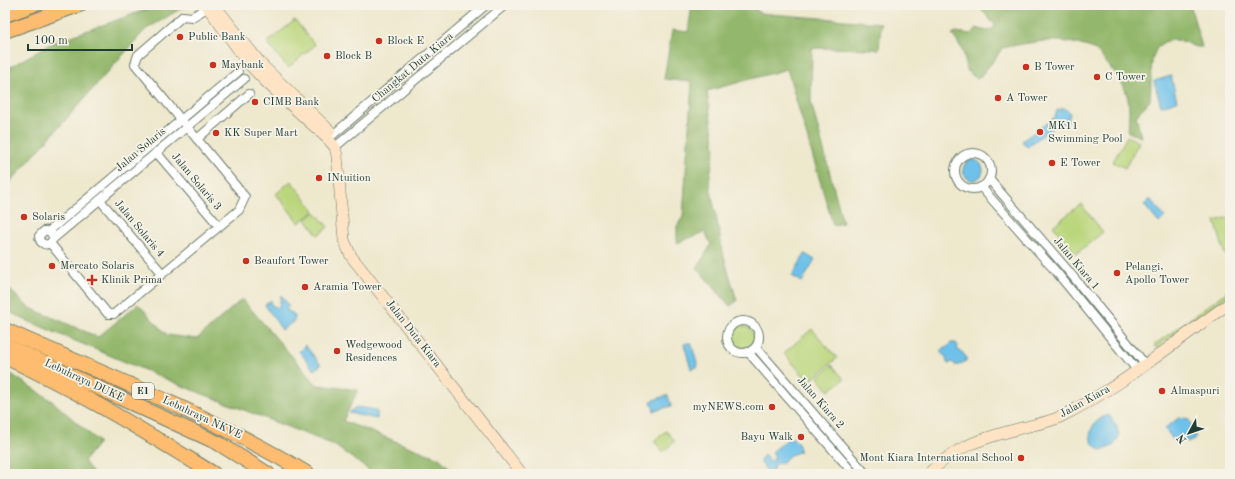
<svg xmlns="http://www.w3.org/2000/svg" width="1235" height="479" font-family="'Old Standard TT',serif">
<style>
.green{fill:#bad67c;stroke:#6c8a58}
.forest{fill:#93b76c;stroke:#597a50}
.water{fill:#6dc1ea;stroke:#467f8f}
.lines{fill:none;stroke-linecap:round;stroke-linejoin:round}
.minor-casing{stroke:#67796a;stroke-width:10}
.secondary-casing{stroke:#67796a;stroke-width:12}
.motorway-casing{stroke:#67796a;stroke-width:16}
.minor{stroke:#fff;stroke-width:8}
.secondary{stroke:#fee4c5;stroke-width:11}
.motorway{stroke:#fdbc6f;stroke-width:14}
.poi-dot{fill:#c8321e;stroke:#f7f3e8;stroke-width:1.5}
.labels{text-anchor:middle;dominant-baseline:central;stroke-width:3.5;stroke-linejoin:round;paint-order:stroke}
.shield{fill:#f7f3e8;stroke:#60746a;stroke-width:1}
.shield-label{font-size:10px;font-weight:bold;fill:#1f3d34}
.poi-label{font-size:11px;fill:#1f3d34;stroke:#f7f3e8;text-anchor:start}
.street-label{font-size:11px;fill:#1f3d34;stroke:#f7f3e8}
</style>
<rect width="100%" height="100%" fill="#f7f3e8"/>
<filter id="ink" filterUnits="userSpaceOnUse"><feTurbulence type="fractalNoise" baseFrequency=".025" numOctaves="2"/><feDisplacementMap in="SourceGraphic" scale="8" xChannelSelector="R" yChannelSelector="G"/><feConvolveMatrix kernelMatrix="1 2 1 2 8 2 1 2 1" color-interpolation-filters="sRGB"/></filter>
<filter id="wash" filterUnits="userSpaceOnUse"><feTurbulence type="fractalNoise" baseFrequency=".012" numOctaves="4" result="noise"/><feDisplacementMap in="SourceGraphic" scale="16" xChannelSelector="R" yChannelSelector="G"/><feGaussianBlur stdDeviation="0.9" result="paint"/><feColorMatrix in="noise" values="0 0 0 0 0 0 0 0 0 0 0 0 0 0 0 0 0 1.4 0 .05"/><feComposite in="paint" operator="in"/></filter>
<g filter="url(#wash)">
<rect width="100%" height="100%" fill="#eee8cd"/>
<g class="green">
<path d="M295 20 315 45 288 68 267 43Z"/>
<path d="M1127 136 1139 142 1125 168 1113 162Z"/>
<path d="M291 181 315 211 299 223 276 194Z"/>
<path d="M1081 204 1103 232 1076 254 1053 226Z"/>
<path d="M315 212 328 227 318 235 306 219Z"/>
<path d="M1230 217V253L1225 255 1215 221Z"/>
<path d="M1230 290V294L1156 348 1154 345Z"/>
<circle cx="743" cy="337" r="11"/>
<path d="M812 329 837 358 809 382 784 353Z"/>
<path d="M832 365 844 379 829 391 818 377Z"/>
<path d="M666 431 675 441 663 452 654 441Z"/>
</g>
<g class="forest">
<path d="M159 5H187L145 30 5 188V70L52 43Z"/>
<path d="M692 5H753L759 13 881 23 879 49 812 48 811 102 843 223 833 225 787 69 707 91 715 149 709 180 724 257 737 301 730 306 697 268 711 245 705 232 677 243V226L683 217 692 82 664 79 672 30 688 32Z"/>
<path d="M977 5H1190L1202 47C1190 48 1188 41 1176 40 1151 39 1151 64 1151 82 1151 88 1150 94 1150 101L1140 111 1136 117 1141 137 1128 132C1130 101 1131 92 1110 67 1105 61 1099 53 1093 49 1088 46 1082 46 1078 44 1052 37 1028 43 1002 48L995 59 978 79 968 72 965 64V58L962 49 952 34 956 32 971 34 977 28 982 30H992L995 25Z"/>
<path d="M5 285 28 307 98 337 138 304 167 335 197 339 242 299 317 385 358 390 343 421 439 458 456 474H374L334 445 185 387 23 319 5 309Z"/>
<path d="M5 370 52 401 99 442 84 461 93 474H12L5 466Z"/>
</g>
<g class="water">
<path d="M1171 76 1177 101 1161 106 1154 81Z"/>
<path d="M1064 108 1070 113 1068 121 1064 123H1059L1027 147 1022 141 1055 117 1057 110Z"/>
<circle cx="973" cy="170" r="10"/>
<path d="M1150 199 1165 217 1159 223 1144 205Z"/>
<path d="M805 254 815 260 802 282 792 276Z"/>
<path d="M281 295 289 306 286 308 288 311 294 314 295 317 294 321 282 330 265 305 271 300V305L279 308Z"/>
<path d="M691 342 698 367 691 369 684 344Z"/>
<path d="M951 343H956L958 346 957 349 963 353 966 358V361L959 365H955L952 362 949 364 947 363 946 357 941 353V351L944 348 947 347Z"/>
<path d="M305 345 321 365 314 370 299 351Z"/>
<path d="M668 395 671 406 654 411 651 401Z"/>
<path d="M356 407 377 410V419L349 413Z"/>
<path d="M1109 415 1117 427 1119 436 1114 445 1102 451C1082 441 1090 420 1109 415Z"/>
<path d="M1180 417 1188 419 1194 428 1191 431 1196 436 1193 440 1187 442 1182 437 1173 440 1165 428Z"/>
<path d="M789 438H793C797 443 801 445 799 452L790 455 781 464 778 463 774 466 773 470 768 473C766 469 761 464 760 461L764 455 770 462 775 458 772 452Z"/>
</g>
</g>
<g filter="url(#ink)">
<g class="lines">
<g class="minor-casing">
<g id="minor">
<path d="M197 139 249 94"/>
<path d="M328 139 486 5"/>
<path d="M335 147 505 5"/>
<path d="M156 152 219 226"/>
<circle cx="973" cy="171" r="18"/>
<path d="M989 179 1066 268 1145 364"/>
<path d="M981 187 1058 274 1137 370"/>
<path d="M100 200 162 273"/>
<path d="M49 231 238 72"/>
<path d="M53 239C53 233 49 230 44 231L39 236C39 245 49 248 53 239L244 79"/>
<path d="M50 243 108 314H114L239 210 245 197 135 64 138 55 183 16 192 17 207 8"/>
<circle cx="743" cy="337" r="16"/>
<path d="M756 347 866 474"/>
<path d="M748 352 854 474"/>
</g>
</g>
<g class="secondary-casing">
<g id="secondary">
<path d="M206 5 248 63 267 83 328 139 335 147 337 156 344 240 351 256 522 474"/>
<path d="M216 7 261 64 330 131"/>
<path d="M928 474C959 443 985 438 1025 427 1037 424 1049 422 1060 417 1122 387 1174 342 1230 303"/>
</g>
</g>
<g class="motorway-casing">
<g id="motorway">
<path d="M5 15 33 5"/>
<path d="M5 31 79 5"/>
<path d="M5 330C107 376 212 416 308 474"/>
<path d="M5 345 218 443 268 474"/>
<path d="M5 357C78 390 145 432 214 474"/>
</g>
</g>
<use href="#minor" class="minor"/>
<use href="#secondary" class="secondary"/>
<use href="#motorway" class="motorway"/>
</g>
</g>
<g class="poi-dot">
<circle cx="180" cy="37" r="4"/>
<circle cx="379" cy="41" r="4"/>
<circle cx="327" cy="56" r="4"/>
<circle cx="213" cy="65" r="4"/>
<circle cx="1026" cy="67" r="4"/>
<circle cx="1097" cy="77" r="4"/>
<circle cx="998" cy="98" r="4"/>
<circle cx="255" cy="102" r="4"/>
<circle cx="1040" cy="132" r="4"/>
<circle cx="216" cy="133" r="4"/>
<circle cx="1052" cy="163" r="4"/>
<circle cx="319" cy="178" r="4"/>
<circle cx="24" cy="217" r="4"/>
<circle cx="246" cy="261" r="4"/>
<circle cx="52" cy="266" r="4"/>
<circle cx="1117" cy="273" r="4"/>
<path d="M90 274h4v4h4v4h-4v4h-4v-4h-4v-4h4z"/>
<circle cx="305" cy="287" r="4"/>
<circle cx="337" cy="351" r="4"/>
<circle cx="1162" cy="391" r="4"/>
<circle cx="772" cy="407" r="4"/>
<circle cx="801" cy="437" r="4"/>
<circle cx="1021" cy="458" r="4"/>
</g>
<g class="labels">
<rect class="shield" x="132" y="383" width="22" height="16" rx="3"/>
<g class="shield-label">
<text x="143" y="391">E1</text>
</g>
<g class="poi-label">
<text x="188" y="37">Public Bank</text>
<text x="387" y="41">Block E</text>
<text x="335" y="56">Block B</text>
<text x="221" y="65">Maybank</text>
<text x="1034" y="67">B Tower</text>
<text x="1105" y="77">C Tower</text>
<text x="1006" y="98">A Tower</text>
<text x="263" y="102">CIMB Bank</text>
<text x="1048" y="126">MK11<tspan x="1048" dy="13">Swimming Pool</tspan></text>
<text x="224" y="133">KK Super Mart</text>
<text x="1060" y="163">E Tower</text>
<text x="327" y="178">INtuition</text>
<text x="32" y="217">Solaris</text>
<text x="254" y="261">Beaufort Tower</text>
<text x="60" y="266">Mercato Solaris</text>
<text x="1125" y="267">Pelangi,<tspan x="1125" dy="13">Apollo Tower</tspan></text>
<text x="101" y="280">Klinik Prima</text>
<text x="313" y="287">Aramia Tower</text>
<text x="345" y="345">Wedgewood<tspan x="345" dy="13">Residences</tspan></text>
<text x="1170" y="391">Almaspuri</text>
<text x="764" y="407" text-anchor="end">myNEWS.com</text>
<text x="793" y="437" text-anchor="end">Bayu Walk</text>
<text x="1013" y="458" text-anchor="end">Mont Kiara International School</text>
</g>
<g class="street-label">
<text transform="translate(413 68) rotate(-40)">Changkat Duta Kiara</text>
<text transform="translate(141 150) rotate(-40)">Jalan Solaris</text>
<text transform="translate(196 182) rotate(50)">Jalan Solaris 3</text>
<text transform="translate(139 229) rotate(50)">Jalan Solaris 4</text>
<text transform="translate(1076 264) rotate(50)">Jalan Kiara 1</text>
<text transform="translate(413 334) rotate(52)">Jalan Duta Kiara</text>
<text transform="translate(84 381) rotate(25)">Lebuhraya DUKE</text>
<text transform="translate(1085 402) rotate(-29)">Jalan Kiara</text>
<text transform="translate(820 403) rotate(49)">Jalan Kiara 2</text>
<text transform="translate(202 418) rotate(25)">Lebuhraya NKVE</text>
</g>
</g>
<rect width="1235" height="479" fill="none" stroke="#f7f3e8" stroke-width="20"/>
<g transform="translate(1189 433) rotate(230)" stroke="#f7f3e8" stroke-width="3" paint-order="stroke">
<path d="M0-3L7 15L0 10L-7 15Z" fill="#1f3d34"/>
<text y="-6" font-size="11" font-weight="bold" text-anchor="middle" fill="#1f3d34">N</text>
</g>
<path d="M28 44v6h104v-6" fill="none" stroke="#1f3d34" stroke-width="2"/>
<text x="34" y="44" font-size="12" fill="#1f3d34" stroke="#f7f3e8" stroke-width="3" paint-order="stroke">100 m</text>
</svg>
